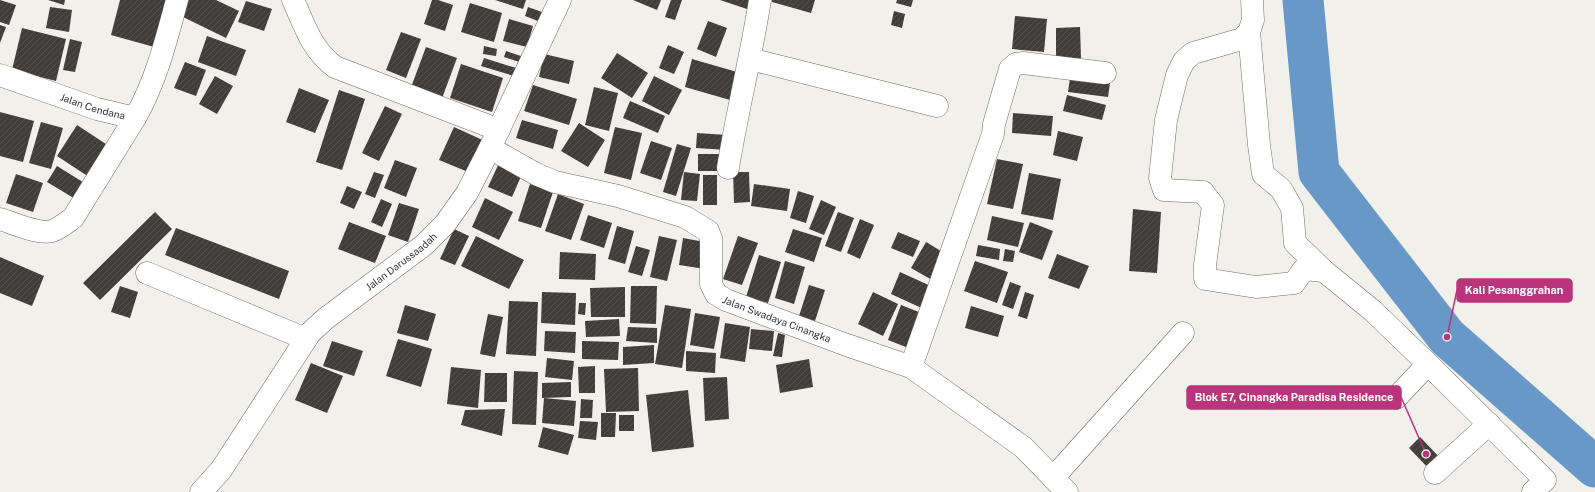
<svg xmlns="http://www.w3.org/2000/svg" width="1595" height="492" font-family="'Public Sans',sans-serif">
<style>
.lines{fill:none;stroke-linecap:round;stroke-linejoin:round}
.river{stroke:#6898c7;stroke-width:41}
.building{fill:url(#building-hatch)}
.minor-casing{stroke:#6e6d69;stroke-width:23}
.minor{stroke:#fff;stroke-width:22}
.labels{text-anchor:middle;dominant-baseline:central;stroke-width:4;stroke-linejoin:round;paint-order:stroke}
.street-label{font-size:10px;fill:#333331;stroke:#f2f0eb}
.leader{fill:none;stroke:#b9347a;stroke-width:1.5}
.callout-dot{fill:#b9347a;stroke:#f2f0eb;stroke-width:1.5}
.callout{fill:#b9347a;stroke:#b9347a;stroke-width:1.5}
.callout-label{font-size:11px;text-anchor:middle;font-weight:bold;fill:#fff}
</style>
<defs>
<pattern id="building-hatch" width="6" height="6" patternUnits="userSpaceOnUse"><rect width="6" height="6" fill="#403d3a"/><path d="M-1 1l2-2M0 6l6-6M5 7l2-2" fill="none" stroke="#54514e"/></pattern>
</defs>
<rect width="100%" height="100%" fill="#f2f0eb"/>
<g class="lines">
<path class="river" d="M1303 0 1319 172 1447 337 1595 467"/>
</g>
<g class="building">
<path d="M0 0 16 5 9 25 0 22Z"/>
<path d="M48 0H65L64 5Z"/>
<path d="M120 0H167L154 47 111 35Z"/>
<path d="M189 0H216L239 11 226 38 181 16Z"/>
<path d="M432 0H438L453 5 445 31 424 24Z"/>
<path d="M495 0H526L523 9Z"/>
<path d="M633 0H661L657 10Z"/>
<path d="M671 0H682L675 20 665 17Z"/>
<path d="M720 0H753L750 10Z"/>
<path d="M772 0H815L811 13 772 2Z"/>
<path d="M897 0H913L911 7 896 3Z"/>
<path d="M246 1 272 9 264 31 238 22Z"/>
<path d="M470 3 502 13 494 42 461 32Z"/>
<path d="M50 7 72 10 69 32 46 28Z"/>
<path d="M528 7 542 12 538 21 525 16Z"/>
<path d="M894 11 905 14 902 28 891 25Z"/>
<path d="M1015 16 1047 19 1044 52 1012 49Z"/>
<path d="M509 19 533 26 527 47 503 41Z"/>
<path d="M708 21 727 28 716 57 697 49Z"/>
<path d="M0 25 6 27 0 43Z"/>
<path d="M1080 27 1081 58 1056 59V28Z"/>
<path d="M22 28 66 39 56 81 12 70Z"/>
<path d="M401 32 421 39 406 78 386 70Z"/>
<path d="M207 36 246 50 236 76 198 62Z"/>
<path d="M70 39 82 42 75 72 63 70Z"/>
<path d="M668 45 684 52 674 74 659 68Z"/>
<path d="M484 46 497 49 496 56 483 54Z"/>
<path d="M426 47 457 58 441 101 410 90Z"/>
<path d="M506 51 527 58 525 64 504 57Z"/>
<path d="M617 53 648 73 632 98 601 78Z"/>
<path d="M544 54 574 61 569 84 539 77Z"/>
<path d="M484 58 516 68 514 76 481 66Z"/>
<path d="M692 59 737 72 730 100 685 87Z"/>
<path d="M185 62 206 70 196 96 174 88Z"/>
<path d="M461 64 503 78 492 112 450 98Z"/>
<path d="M215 76 233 86 217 114 199 104Z"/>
<path d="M654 76 682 90 669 115 642 101Z"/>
<path d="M1070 78 1110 83 1108 97 1068 92Z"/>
<path d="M533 85 577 99 569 125 524 111Z"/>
<path d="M594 87 618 93 609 131 585 125Z"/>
<path d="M299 88 329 100 315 133 286 122Z"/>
<path d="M339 90 365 99 342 170 316 162Z"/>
<path d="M1067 95 1106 105 1102 120 1063 111Z"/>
<path d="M630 101 665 116 658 133 623 118Z"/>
<path d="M385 106 402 114 379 161 362 153Z"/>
<path d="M0 112 34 121 23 162 0 156Z"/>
<path d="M1013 113 1053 116 1051 136 1012 133Z"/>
<path d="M522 120 558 130 553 149 516 138Z"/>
<path d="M41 122 63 128 51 169 29 163Z"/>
<path d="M579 123 605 140 588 167 561 151Z"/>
<path d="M77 125 109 146 89 177 57 156Z"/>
<path d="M454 127 487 142 473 174 439 160Z"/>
<path d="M615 127 642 133 631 180 604 173Z"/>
<path d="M1058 131 1083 137 1077 161 1053 155Z"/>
<path d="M697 133 727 135V150L696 148Z"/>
<path d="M651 141 672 148 661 180 640 173Z"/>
<path d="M677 144 691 148 676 196 663 192Z"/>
<rect x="698" y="154" width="29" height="17"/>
<path d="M997 159 1023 164 1013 209 987 204Z"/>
<path d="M395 160 417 168 406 197 384 188Z"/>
<path d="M499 163 522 174 512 197 488 187Z"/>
<path d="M57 166 86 184 77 200 47 182Z"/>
<path d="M374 172 384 175 375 198 365 194Z"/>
<path d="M684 172 700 174 697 201 681 200Z"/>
<path d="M733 172H749L750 202 734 203Z"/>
<path d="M1029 173 1061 179 1053 220 1021 214Z"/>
<path d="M16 174 43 183 33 212 6 203Z"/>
<rect x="703" y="175" width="14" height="30"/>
<path d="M530 184 553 192 541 228 518 221Z"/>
<path d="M754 184 790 189 787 211 751 206Z"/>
<path d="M347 186 362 192 354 209 340 203Z"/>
<path d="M798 191 814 196 806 223 790 218Z"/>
<path d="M558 194 584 204 571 240 545 231Z"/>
<path d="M485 198 513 212 499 240 472 227Z"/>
<path d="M381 199 392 204 382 227 371 222Z"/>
<path d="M821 200 836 207 824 235 809 229Z"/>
<path d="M399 203 419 209 408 242 388 235Z"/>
<path d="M1133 209 1161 212 1157 273 1129 271Z"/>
<path d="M155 212 172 229 100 300 83 283Z"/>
<path d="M838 212 854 218 841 252 825 246Z"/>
<path d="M588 215 612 223 604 248 580 240Z"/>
<path d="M992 216 1024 223 1018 247 987 240Z"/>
<path d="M860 219 874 225 860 259 847 253Z"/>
<path d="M349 222 386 236 375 263 338 249Z"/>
<path d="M1030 222 1053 231 1042 260 1019 252Z"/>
<path d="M617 226 634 231 625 264 608 259Z"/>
<path d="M176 228 289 271 279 299 165 255Z"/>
<path d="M454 229 469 236 455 265 440 259Z"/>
<path d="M793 229 822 238 814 262 785 252Z"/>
<path d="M898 232 920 241 913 257 891 248Z"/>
<path d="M476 236 524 260 509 289 461 266Z"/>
<path d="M659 236 677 240 667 281 650 277Z"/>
<path d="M738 236 758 243 742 285 723 279Z"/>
<path d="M683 238 710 243 705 269 679 265Z"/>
<path d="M926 242 946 254 932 280 911 268Z"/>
<path d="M978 245 1000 249 999 260 976 256Z"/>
<path d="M636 246 650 250 642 276 628 272Z"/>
<path d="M1005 249 1015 251 1013 262 1003 261Z"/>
<path d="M560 252 596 254 595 280 559 279Z"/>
<path d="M1057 254 1089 266 1079 289 1048 278Z"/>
<path d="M759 255 781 262 768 303 746 297Z"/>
<path d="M0 257 44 276 32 306 0 293Z"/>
<path d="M785 261 805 267 794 304 775 298Z"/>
<path d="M975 261 1008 272 997 303 964 291Z"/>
<path d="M900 272 935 288 926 310 891 294Z"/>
<path d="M1010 282 1021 286 1013 309 1002 305Z"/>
<path d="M809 285 825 290 815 321 799 316Z"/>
<path d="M120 286 138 292 130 318 111 312Z"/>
<path d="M631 286H657L656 324 630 323Z"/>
<path d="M625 287V317H591L590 288Z"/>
<path d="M542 292 576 293 575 325 541 323Z"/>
<path d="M873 292 898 304 883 336 858 324Z"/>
<path d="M1025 292 1034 295 1027 319 1018 316Z"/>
<path d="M509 301 538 302 536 356 506 354Z"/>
<path d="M579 303H586L585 315 578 314Z"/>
<path d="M405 305 436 314 428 341 397 333Z"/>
<path d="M665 305 691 309 682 368 655 364Z"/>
<path d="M901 305 924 314 911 349 888 340Z"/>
<path d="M971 306 1004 316 998 337 965 328Z"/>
<path d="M695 313 720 317 714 349 690 345Z"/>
<path d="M488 314 503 317 495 357 480 354Z"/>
<path d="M619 319 620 336 586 337 585 321Z"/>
<path d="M725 323 750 327 745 362 720 358Z"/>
<path d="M628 327 657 328V343L626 341Z"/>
<path d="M751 329 774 331 772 351 749 349Z"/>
<path d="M545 331 576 332 575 353 544 351Z"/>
<path d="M778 333 785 335 782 357 773 356Z"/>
<path d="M398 339 432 349 421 387 386 376Z"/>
<path d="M332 341 363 351 354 376 323 366Z"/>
<path d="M582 341 619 342 618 360 582 359Z"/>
<path d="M654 345V363L623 365V347Z"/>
<path d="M686 351 716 353 715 373 686 371Z"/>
<path d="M547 358 574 361 572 380 545 377Z"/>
<path d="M809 359 813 387 780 393 776 365Z"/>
<path d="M311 363 343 376 327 413 295 400Z"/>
<path d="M595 366V393H579L578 367Z"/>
<path d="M451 367 481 370 478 408 447 404Z"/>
<path d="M638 368 639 411 606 412 604 369Z"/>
<path d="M514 371 538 372 536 425 512 424Z"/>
<path d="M485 373H507V402H484Z"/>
<path d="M727 377 729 419 705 421 703 378Z"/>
<path d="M571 382V397L542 398V383Z"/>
<path d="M688 390 694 447 652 452 646 395Z"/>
<path d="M544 398 576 401 574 426 542 423Z"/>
<path d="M581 399 593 400 592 418H580Z"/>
<path d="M505 409 502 436 461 425 465 410Z"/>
<path d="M601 413H616L615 437H601Z"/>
<rect x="619" y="415" width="15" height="16"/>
<path d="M580 421 598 422 596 440 578 438Z"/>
<path d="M543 427 574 435 568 455 538 447Z"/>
<path d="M1420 437 1443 461 1432 472 1409 448Z"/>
</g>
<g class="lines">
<g class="minor-casing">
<g id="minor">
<path d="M293 0C305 26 311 49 335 67L499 130"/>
<path d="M1252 0 1253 20 1249 32 1242 39 1193 53 1184 61 1177 75 1166 120 1160 178 1164 190 1203 192 1213 205 1205 265V279L1256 287 1294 283 1304 269 1324 271 1373 311 1428 364 1545 480 1533 492"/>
<path d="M1249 32 1259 145 1263 174 1281 189 1292 208 1295 243 1324 271"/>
<path d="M750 59 937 106"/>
<path id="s1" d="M0 75 97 109 135 118C156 81 166 41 177 0"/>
<path id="s2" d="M490 148 536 174 555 182 618 196 685 217 708 231 711 238V284L716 294 726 300 844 344 911 367 1023 447 1067 492"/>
<path d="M728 168C737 112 751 57 760 0"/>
<path d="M0 219C13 223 39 235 52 231 60 228 66 223 73 218L135 118"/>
<path d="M147 273 306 339"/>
<path d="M911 367 993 134 994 124 1010 69 1016 64 1023 63 1105 73"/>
<path d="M1396 398 1428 364"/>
<path d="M1435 473 1489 424"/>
<path d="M1053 478 1183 333"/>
<path id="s3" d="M201 492 221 470 310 333 325 319 424 245 445 224 467 193 490 148 560 0"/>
</g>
</g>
<use href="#minor" class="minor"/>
</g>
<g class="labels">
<g class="street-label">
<text stroke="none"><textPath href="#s1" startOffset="98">Jalan Cendana</textPath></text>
<text stroke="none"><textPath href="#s3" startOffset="309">Jalan Darussaadah</textPath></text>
<text stroke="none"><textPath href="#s2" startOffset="366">Jalan Swadaya Cinangka</textPath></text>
</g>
</g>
<path class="leader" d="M1447 337L1457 290M1426 454L1401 397"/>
<g class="callout-dot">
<circle cx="1447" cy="337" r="4"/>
<circle cx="1426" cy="454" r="4"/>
</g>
<g class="callout">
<rect x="1457" y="279" width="115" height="23" rx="4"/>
<rect x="1187" y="386" width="214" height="23" rx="4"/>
</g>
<g class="callout-label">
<text x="1514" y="294">Kali Pesanggrahan</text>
<text x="1294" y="401">Blok E7, Cinangka Paradisa Residence</text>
</g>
</svg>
